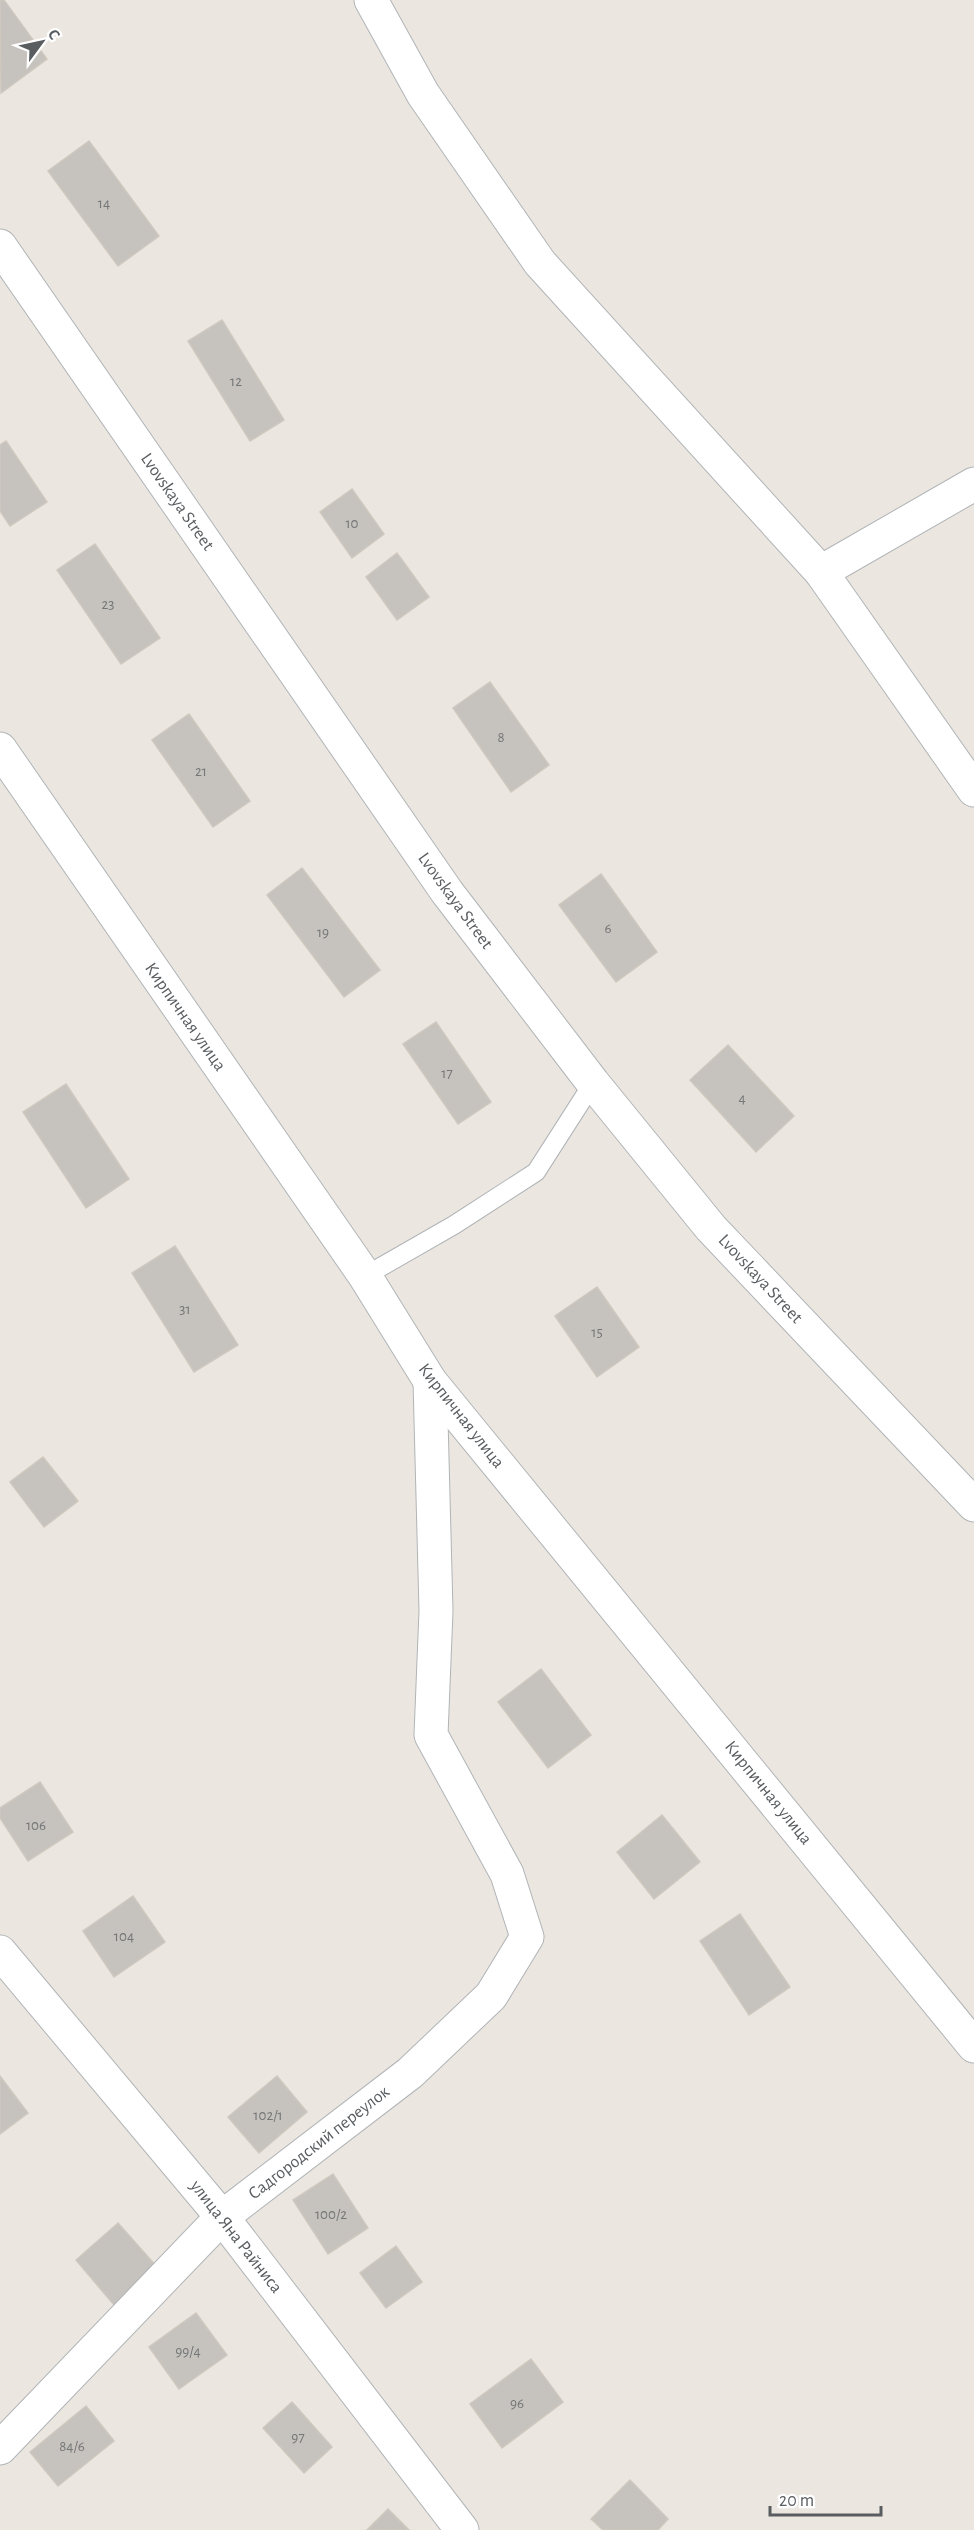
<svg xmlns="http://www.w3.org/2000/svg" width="974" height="2530" font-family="'Alegreya Sans',sans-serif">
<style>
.building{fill:#c6c2bd;stroke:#cfc8bf;stroke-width:1.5}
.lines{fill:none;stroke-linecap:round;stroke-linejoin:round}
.service-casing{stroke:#b1b4b7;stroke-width:20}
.minor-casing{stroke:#b1b4b7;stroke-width:35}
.service{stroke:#fff;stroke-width:18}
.minor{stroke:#fff;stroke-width:33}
.labels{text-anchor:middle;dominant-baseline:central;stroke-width:4.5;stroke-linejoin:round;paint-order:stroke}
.number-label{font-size:15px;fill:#747677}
.street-label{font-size:18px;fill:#595d60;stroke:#fff}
</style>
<rect width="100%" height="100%" fill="#ebe7e0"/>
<g class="building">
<path d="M0 0H4L47 59 1 93Z"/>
<path d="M89 141 159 236 118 266 48 171Z"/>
<path d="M222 320 284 420 250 441 188 341Z"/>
<path d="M6 441 47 502 10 526 0 511V445Z"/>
<path d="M352 489 384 534 352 558 320 512Z"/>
<path d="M95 544 160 638 121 664 57 570Z"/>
<path d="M397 553 429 597 397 620 366 577Z"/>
<path d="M490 682 549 765 511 792 453 708Z"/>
<path d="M189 714 250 801 213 827 152 740Z"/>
<path d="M302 868 380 970 344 997 267 895Z"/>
<path d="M601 874 657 952 616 982 559 905Z"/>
<path d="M436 1022 491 1102 458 1124 403 1044Z"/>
<path d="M728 1045 794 1116 756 1152 690 1080Z"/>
<path d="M66 1084 129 1179 86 1208 23 1112Z"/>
<path d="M175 1246 238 1345 194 1372 132 1273Z"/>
<path d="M597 1287 639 1347 597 1377 555 1316Z"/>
<path d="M43 1457 78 1501 44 1527 10 1482Z"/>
<path d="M541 1669 591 1735 548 1768 498 1702Z"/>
<path d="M40 1782 73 1832 28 1861 0 1818V1808Z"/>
<path d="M662 1815 700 1862 654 1899 617 1852Z"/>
<path d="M133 1896 165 1942 114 1977 83 1931Z"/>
<path d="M740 1914 790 1987 749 2015 700 1941Z"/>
<path d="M0 2076 28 2113 0 2134Z"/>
<path d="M277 2076 307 2112 259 2153 228 2117Z"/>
<path d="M333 2174 368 2228 328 2254 293 2200Z"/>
<path d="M118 2223 157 2267 114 2305 76 2260Z"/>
<path d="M396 2246 422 2282 386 2308 360 2273Z"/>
<path d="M196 2313 227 2355 179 2389 149 2347Z"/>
<path d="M531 2359 563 2402 502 2448 470 2404Z"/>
<path d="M292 2402 332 2447 304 2473 263 2428Z"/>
<path d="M86 2406 114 2441 58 2486 30 2452Z"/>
<path d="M630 2480 668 2519 658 2530H603L591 2519Z"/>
<path d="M388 2509 409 2530H367Z"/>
</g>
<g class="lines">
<g class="service-casing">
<path id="service" d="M365 1276 454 1225 536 1172 593 1083"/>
</g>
<g class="minor-casing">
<g id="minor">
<path d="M371 0 423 94 540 263 821 572 974 790"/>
<path d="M0 246 447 892 593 1083 711 1228 974 1505"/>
<path d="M821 572 974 484"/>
<path d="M0 749 365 1276 430 1381 974 2046"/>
<path d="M0 1952 222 2217 462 2530"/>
<path d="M0 2448 222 2217 410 2073 491 1996 527 1937 507 1874 431 1735 436 1611 430 1381"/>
</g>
</g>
<use href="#service" class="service"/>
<use href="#minor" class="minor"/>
</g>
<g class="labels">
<g class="number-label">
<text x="104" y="203">14</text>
<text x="236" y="381">12</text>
<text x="352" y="523">10</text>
<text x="108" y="604">23</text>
<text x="501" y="737">8</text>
<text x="201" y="771">21</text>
<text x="608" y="928">6</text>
<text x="323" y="932">19</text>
<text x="447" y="1073">17</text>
<text x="742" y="1098">4</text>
<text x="185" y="1309">31</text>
<text x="597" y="1332">15</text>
<text x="36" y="1825">106</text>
<text x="124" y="1936">104</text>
<text x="268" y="2115">102/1</text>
<text x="331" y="2214">100/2</text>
<text x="188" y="2351">99/4</text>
<text x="517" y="2403">96</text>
<text x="298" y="2437">97</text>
<text x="72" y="2446">84/6</text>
</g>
<g class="street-label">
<text transform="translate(177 502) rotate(55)">Lvovskaya Street</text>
<text transform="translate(455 901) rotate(54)">Lvovskaya Street</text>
<text transform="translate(185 1017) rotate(55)">Кирпичная улица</text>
<text transform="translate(760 1279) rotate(47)">Lvovskaya Street</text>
<text transform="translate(461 1416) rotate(52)">Кирпичная улица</text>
<text transform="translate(768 1793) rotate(51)">Кирпичная улица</text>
<text transform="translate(319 2143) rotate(-38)">Садгородский переулок</text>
<text transform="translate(236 2237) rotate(52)">улица Яна Райниса</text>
</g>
</g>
<g transform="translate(42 42) rotate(57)" stroke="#ffffff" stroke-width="4.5" paint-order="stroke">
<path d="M0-4.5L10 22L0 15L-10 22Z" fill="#595d60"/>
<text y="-9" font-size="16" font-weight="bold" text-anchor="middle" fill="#595d60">С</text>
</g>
<path d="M770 2506v9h111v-9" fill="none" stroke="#595d60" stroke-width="3"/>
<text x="779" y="2506" font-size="18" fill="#595d60" stroke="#ffffff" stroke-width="4.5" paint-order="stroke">20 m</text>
</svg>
